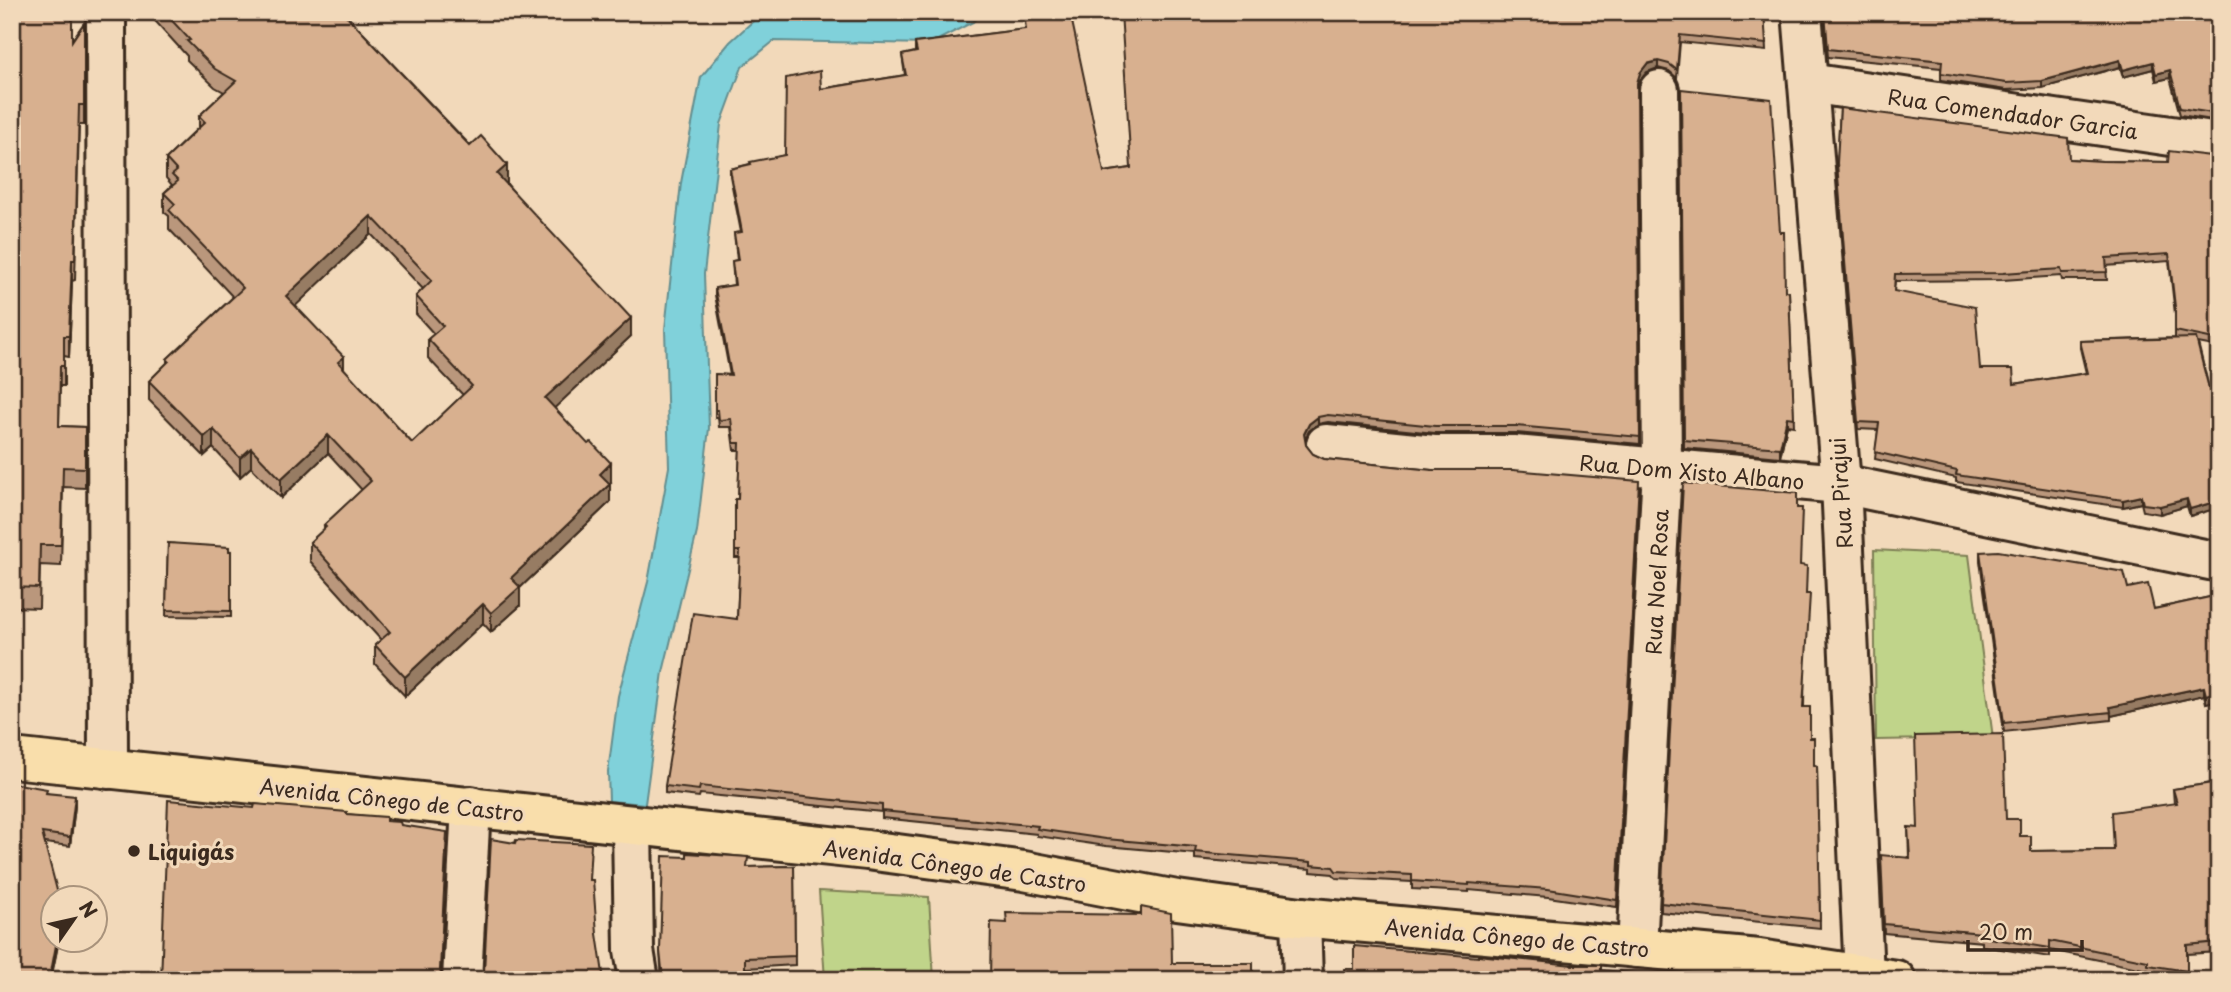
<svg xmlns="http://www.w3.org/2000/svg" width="2231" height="992" font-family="'Playpen Sans',sans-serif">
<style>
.green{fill:#c0d48a;stroke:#7e7f54;stroke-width:2}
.water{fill:#80d1da;stroke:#648e8f;stroke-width:2}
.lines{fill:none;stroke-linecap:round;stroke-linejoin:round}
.minor-casing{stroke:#3b2a1e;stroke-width:44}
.major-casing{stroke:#3b2a1e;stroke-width:44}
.minor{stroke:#f2d9ba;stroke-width:38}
.major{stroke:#f9deab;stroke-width:38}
.wall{fill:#ba977b;stroke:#3b2a1e;stroke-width:2;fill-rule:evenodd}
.shaded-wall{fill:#977b64;stroke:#3b2a1e;stroke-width:2}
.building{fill:#d8b08f;stroke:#3b2a1e;stroke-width:2;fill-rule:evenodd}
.poi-dot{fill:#3b2a1e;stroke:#f2d9ba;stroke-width:2.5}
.labels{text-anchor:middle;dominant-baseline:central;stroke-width:6;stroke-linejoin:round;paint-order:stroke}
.street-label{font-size:21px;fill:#3b2a1e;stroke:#f2d9ba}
.poi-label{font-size:21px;font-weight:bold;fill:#3b2a1e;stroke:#f2d9ba;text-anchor:start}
</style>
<rect width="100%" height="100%" fill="#f2d9ba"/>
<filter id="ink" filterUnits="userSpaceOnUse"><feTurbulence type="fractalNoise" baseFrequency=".0143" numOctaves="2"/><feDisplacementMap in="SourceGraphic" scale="14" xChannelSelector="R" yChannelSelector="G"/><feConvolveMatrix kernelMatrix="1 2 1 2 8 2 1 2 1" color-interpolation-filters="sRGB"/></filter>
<g filter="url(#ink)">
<g class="green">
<path d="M1874 550 1969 555 1993 738 1876 740Z"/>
<path d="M819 891 929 897 934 980H825Z"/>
</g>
<path class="water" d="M936 12H982L973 22 930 44 774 41 742 67 721 124 704 274 709 428 697 532 663 672 645 804 609 801 608 772 618 696 648 582 669 467 665 329 681 183 701 77 730 42 762 13 826 17 928 19Z"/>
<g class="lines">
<g class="minor-casing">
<g id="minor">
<path d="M106 12 108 769"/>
<path d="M1802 12 1841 484 1864 976"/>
<path d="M1808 83 2219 143"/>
<path d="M1326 444 1434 455H1514L1841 484 2219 562"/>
<path d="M632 826 634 950 639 980"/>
<path d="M1301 917 1303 980"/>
<path d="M1637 948 1662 468 1659 90"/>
<path d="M462 980 471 806"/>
</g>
</g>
<g class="major-casing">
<path id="major" d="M12 758 867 850 1024 871 1177 900 1301 917 1759 959 1896 980"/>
</g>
<use href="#minor" class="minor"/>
<use href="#major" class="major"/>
</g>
<g class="wall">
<path d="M12 12 72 40 84 23V125H79L75 280 72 281 69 357 64 356V386H60L59 426 85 427V488L63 487 61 566 40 565 39 608 12 607Z"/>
<path d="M147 12H343L507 184 631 336 554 408 611 482 609 483 610 502 520 588V606L491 632 483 623 405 696 375 664V645L381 640 310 561V542L324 529V525L362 490 328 453 281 498 251 467 240 477 213 448 204 456 149 400V381L167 363V359L233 297 169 229V216L164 212V193L172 185 166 178V159L199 127V116L224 92 215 87 187 60V56ZM371 234 423 289 416 296V314L434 334 428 339V358L463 395 412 443 344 369 295 306Z"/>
<path d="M1764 12 1766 51 1680 42 1677 78 1669 71 1658 68 1647 72 1640 80 1637 90 1640 444 1516 433H1435L1328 422 1318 424 1309 431 1305 439 1306 445 1313 454 1324 459 1432 470 1639 488 1617 907 1548 897 1469 890V892L1412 889V882L1336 878 1333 874 1311 872V869L1195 859V854L1106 846 1037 836V834L882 818V812L700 794 699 797 665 793V786L737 619 740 558H735V499H738L740 450H734L731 427H719L718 417 715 418V374L730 375 715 295V288L734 285 732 261 737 260 734 233 741 232 730 176V169L785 155 821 89 905 75 902 55 915 52V43L1026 29 1025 21 1104 172 1131 168Z"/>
<path d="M1824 12H2219V121L2180 115 2170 78 2156 81 2153 69 2123 77 2120 67 2042 88 2006 90 1941 80V68L1828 57Z"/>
<path d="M1681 89 1785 291 1789 292 1794 426 1787 425 1780 457 1684 448Z"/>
<path d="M1840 108 2069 159 2102 161 2168 162 2219 157V347L2198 343 2219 428V511L2218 508 2190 516 2187 506 2160 514 2143 511 2141 503 2123 507 1956 482V478L1875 459 1878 430 1858 429 1837 170ZM2169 261 2175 314V338L2080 341V348L2086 373 2014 384 1980 369 1894 291 1895 281 2003 280 2061 276 2062 280H2107L2106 266Z"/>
<path d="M168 543 231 551V617L166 616Z"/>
<path d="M1980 552 2128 588 2154 609 2219 595V700L2206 703 2204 695 2111 716V720L2004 732 1980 561Z"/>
<path d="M1800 565 1806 594 1804 707 1810 738 1814 765 1817 766 1820 928 1661 912V903Z"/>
<path d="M2219 782V952L2187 954V980L2148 974V970L2050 950V957L1982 946V942L1884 933 1881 865 1909 857 1908 827 1917 828 2006 819 2031 851 2113 850 2174 804 2173 789Z"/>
<path d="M47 793 75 806 70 846 44 843 52 940H59L52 973 12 980Z"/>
<path d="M794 866 795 965 745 968V980H662L660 951 748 867Z"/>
</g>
<g class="shaded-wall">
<path d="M2120 60V67L2042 88V81Z"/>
<path d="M1658 61V68L1647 72 1640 80 1637 90V83L1640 73 1647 64Z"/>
<path d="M2153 62V69L2123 77V70Z"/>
<path d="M2170 70V78L2156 81V74Z"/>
<path d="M507 165V184L497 193V174Z"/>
<path d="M371 216V234L286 315V296Z"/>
<path d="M72 260V281L69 357V336Z"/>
<path d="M631 318V336L545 417V398Z"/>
<path d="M344 357V375L338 362Z"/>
<path d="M1318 417V424L1309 431 1304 441V434L1309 424Z"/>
<path d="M1787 417V425L1780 457V448Z"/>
<path d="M213 429V448L204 456V437Z"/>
<path d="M328 435V453L281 498V479Z"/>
<path d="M251 448V467L240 477V458Z"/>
<path d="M611 463V482L600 492V474Z"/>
<path d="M610 484V502L520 588V606L491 632V613L511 578Z"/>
<path d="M2141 496V503L2123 507V500Z"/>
<path d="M2187 499V506L2160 514V506Z"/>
<path d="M2218 501V508L2190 516V509Z"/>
<path d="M483 604V623L405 696V677Z"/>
<path d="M2204 687V695L2111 716 2110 707Z"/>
<path d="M2219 691V700L2206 703V695Z"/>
<path d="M75 796V806L70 846V837Z"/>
<path d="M57 940H59L51 980V972Z"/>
</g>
<g class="building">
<path d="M12 12H72V41L84 23V105H79L75 260H72L69 336H64V366H60L59 426 85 427V468L63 467 61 545H40L39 588 12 587Z"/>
<path d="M164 12H343L470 146 481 136 507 165 497 174 631 318 545 398 588 444 591 442 611 463 600 474 610 484 511 578 520 587 491 613 483 604 405 677 375 645 390 632 310 542 326 527 324 525 371 481 328 435 281 479 251 448 240 458 213 429 204 437 149 381 169 361 167 359 243 288 169 210 175 204 164 193 178 181 172 175 177 171 166 159 205 122 199 116 236 81 215 69 187 41 190 40ZM371 216 432 280 416 296 443 326 428 339 472 386 412 443 338 362 344 357 286 296Z"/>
<path d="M1061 12H1070L1104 172 1131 168 1121 12H1764L1766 44 1680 35 1677 70 1669 64 1658 61 1647 64 1640 73 1637 83 1640 437 1516 426H1435L1328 415 1318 417 1309 424 1304 434 1306 445 1313 454 1324 459 1432 470H1513L1639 481 1617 900 1548 889 1469 883V885L1412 881V875L1336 871 1333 867 1311 865V862L1195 852 1196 847 1106 839 1037 829 1038 826 882 811V805L700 786 699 790 665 786 693 613 737 619 740 551H735V499H738L740 443H734L731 419 719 420 718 410H715V374L731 375 715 288 735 285 732 261 738 260 734 233 742 232 730 169 751 164 750 162 785 155 786 78 820 71 821 89 906 75 902 55 917 52 915 43 1026 29 1025 21 1039 19 1038 15Z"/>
<path d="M1825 12H2219V114L2180 108 2170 70 2156 74 2153 62 2123 70 2120 60 2042 81 2006 83 1941 73 1942 61 1828 49Z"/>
<path d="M1681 89 1771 99 1780 232H1784L1785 291 1789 292 1794 418 1787 417 1780 448 1684 440Z"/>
<path d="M1840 108 2068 138 2069 159 2102 161 2168 162 2169 151 2219 157V340L2175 331V307L2169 254 2106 258 2107 272 2062 273 2061 269 2003 273 1895 274 1894 291 1975 307 1980 369H2013L2014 384 2088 373 2080 341 2196 338 2219 428V504L2218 501 2190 509 2187 499 2160 506 2143 504 2141 496 2123 500 1956 475 1957 471 1875 452 1879 423 1858 422 1837 163Z"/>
<path d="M1683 483 1797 493V508H1802L1800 565 1807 566 1806 594H1810L1803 707H1810V738H1814V765L1817 766 1820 920 1661 903Z"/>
<path d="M168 543 229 547V551H231V611L166 610Z"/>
<path d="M1998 551 2124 572 2128 588 2148 584 2154 609 2219 595V691L2206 695 2204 687 2110 707 2111 712 2004 723 1980 552Z"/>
<path d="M2003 734 2006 819H2020V836H2031V851L2114 850 2112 812 2177 803 2173 789 2219 782V942L2187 945V971L2148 965V961L2050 941V948L1982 937V933L1884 924 1881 855 1910 858 1908 827 1918 828 1915 736Z"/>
<path d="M12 783 47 789 46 793 75 796 70 837 42 833 59 898H52V940H57L51 972 94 980H12Z"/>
<path d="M168 800 254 808 255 804 347 812V814L386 817V821L400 822 401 825 447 832 440 970 443 980H161Z"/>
<path d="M491 839 515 843 516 840 591 844 589 880H593L597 934 604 980H481L484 972Z"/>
<path d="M687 853 748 857 747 867 794 866 795 956 745 958V980H674V977L663 978 660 951 663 856 687 857Z"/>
<path d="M1141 907 1171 913 1172 963H1253V980H990L991 922 1007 923 1006 913 1141 915Z"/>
<path d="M1354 946 1478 957V955L1573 965H1601V970L1710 980H1344V969H1354Z"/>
</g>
</g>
<circle class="poi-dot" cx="134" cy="851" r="7"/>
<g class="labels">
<g class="street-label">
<text transform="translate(2013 113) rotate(8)">Rua Comendador Garcia</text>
<text transform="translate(1692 471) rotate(5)">Rua Dom Xisto Albano</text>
<text transform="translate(1840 493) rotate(-94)">Rua Pirajui</text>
<text transform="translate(1656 582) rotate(-87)">Rua Noel Rosa</text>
<text transform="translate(392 799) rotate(6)">Avenida Cônego de Castro</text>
<text transform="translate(955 865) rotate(8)">Avenida Cônego de Castro</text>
<text transform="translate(1517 937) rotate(5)">Avenida Cônego de Castro</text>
</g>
<g class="poi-label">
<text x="148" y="851">Liquigás</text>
</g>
</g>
<rect width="2231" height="992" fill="none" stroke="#f2d9ba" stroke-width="42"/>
<rect x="21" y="21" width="2189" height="950" fill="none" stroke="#3b2a1e" stroke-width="2.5" filter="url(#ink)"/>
<g transform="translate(74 919) rotate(56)"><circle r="33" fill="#f2d9ba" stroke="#a9937c" stroke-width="2"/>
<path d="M0-5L12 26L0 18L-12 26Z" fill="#3b2a1e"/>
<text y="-10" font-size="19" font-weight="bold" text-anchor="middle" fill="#3b2a1e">N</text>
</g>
<path d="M1968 940v10h114v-10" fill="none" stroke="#3b2a1e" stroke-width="3.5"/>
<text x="1979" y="940" font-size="21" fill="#3b2a1e" stroke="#f2d9ba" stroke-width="5" paint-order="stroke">20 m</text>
</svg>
